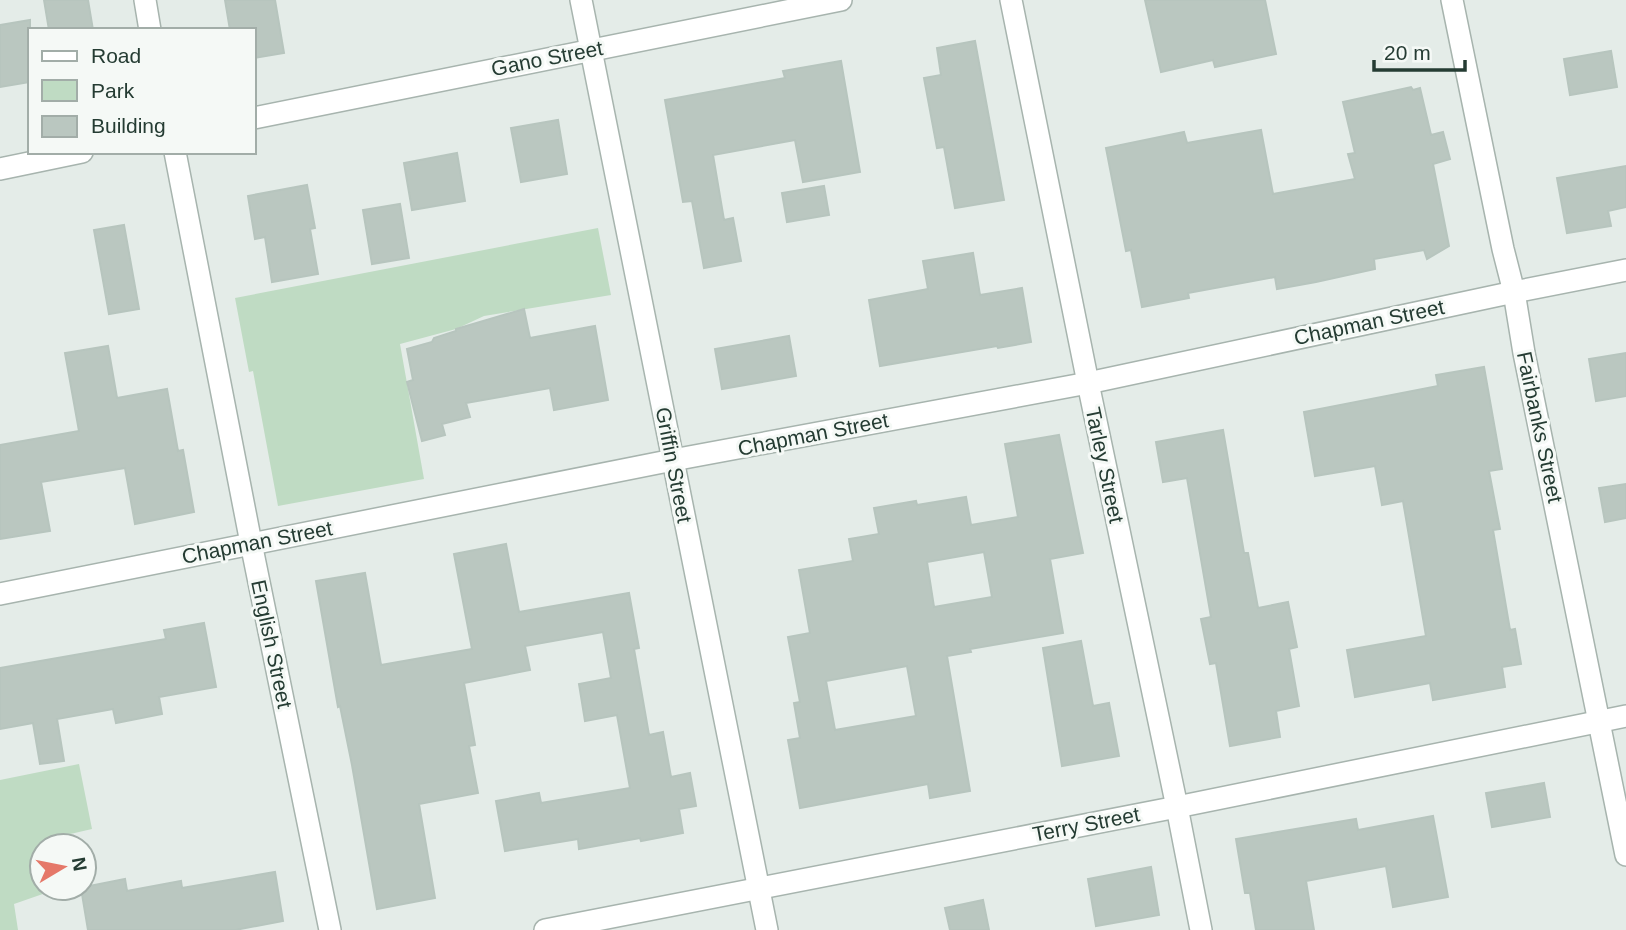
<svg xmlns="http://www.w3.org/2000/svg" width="1626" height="930" font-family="Arial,sans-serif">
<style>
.green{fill:#bfdbc3}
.building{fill:#bac7c0;stroke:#b7c5be;stroke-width:2;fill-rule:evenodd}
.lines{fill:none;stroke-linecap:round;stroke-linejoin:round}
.street-casing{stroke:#a7b4ae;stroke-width:24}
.street{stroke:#fff;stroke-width:21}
.labels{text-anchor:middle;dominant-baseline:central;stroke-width:6;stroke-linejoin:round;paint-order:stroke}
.street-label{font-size:21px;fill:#253c33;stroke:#f5f9f6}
</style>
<rect width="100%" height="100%" fill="#e4ece8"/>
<g class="green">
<path d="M598 228 611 295 484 316 456 329 400 344 424 479 278 506 253 371 249 372 235 298Z"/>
<path d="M79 764 92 829 53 838 54 846H42V888H60L14 904 18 930H0V780Z"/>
</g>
<g class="building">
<path d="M44 0H88L93 30H49Z"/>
<path d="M225 0H275L284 53 254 58V30H230Z"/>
<path d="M1145 0H1265L1276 54 1215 67 1213 60 1161 72Z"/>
<path d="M30 20V82L0 87V25Z"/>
<path d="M975 41 1004 200 955 208 944 147 937 148 924 78 941 75 937 48Z"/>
<path d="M1611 51 1617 87 1570 95 1564 59Z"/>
<path d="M841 61 860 172 803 182 795 140 713 155 724 220 733 218 741 261 704 268 692 201 683 202 665 100 785 78 783 71Z"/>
<path d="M1411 87 1413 90 1420 88 1431 135 1443 132 1450 159 1433 164 1449 246 1427 259 1424 250 1374 259 1375 269 1316 282 1277 289 1275 277 1188 293 1189 298 1142 307 1131 250 1126 251 1106 148 1184 132 1187 143 1261 130 1273 194 1355 179 1348 154 1355 153 1343 102Z"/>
<path d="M558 120 567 174 521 182 511 128Z"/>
<path d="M457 153 465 201 412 210 404 163Z"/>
<path d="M1626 166V207L1608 211 1611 226 1567 233 1557 178Z"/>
<path d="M307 185 315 228 310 229 318 274 272 282 265 237 255 239 248 196Z"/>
<path d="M824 186 829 215 787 222 782 193Z"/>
<path d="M400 204 409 258 372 264 363 210Z"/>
<path d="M124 225 139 309 109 314 94 230Z"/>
<path d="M973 253 980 295 1022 288 1031 342 998 348 997 346 880 366 869 300 928 289 923 261Z"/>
<path d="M524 309 530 338 595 326 608 400 554 410 550 388 466 403 470 417 442 424 445 435 422 441 407 382 413 380 407 349 432 342 434 338 456 331V329Z"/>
<path d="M789 336 796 376 722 389 715 349Z"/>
<path d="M108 346 117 398 167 389 178 451 183 450 194 512 135 524 125 468 41 482 50 531 0 539V445L79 431 65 353Z"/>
<path d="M1626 353V396L1596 401 1589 359Z"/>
<path d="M1484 367 1502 469 1489 471 1500 529 1493 530 1510 630 1515 629 1521 664 1502 667 1505 687 1433 700 1430 683 1355 697 1347 650 1426 636 1403 501 1382 505 1375 466 1315 476 1304 412 1438 386 1436 375Z"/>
<path d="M1223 430 1244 553H1248L1258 608 1288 602 1297 647 1289 649 1299 706 1276 711 1280 737 1230 746 1216 663 1210 664 1201 619 1211 617 1187 478 1163 482 1156 442Z"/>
<path d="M1059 435 1083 553 1050 559 1063 633 970 649 971 652 947 656 970 791 930 798 928 784 800 808 788 740 800 738 794 703 800 702 788 637 810 633 799 570 853 561 849 539 879 534 874 508 916 501 917 505 966 497 971 525 1018 517 1005 444ZM984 552 992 597 934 607 927 562ZM907 666 916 716 835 730 826 681Z"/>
<path d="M1626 484V518L1605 522 1599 488Z"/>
<path d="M506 544 519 612 629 593 639 648 634 649 649 735 663 732 671 777 690 773 696 806 679 809 683 833 641 841 640 838 579 849 578 839 505 851 496 801 539 793 541 803 630 788 617 715 585 721 579 684 611 678 603 632 525 646 530 670 464 683 475 745 469 746 478 793 419 804 435 898 377 909 352 765 340 706 338 707 316 581 365 573 381 665 472 649 454 554Z"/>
<path d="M204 623 216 687 159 697 162 714 116 723 113 709 57 719 64 761 40 764 33 723 0 729V668L166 639 164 630Z"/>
<path d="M1081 641 1093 706 1109 703 1119 756 1062 766 1043 648Z"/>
<path d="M1544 783 1550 817 1492 827 1486 793Z"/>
<path d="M1433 816 1448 897 1393 907 1386 866 1306 881 1314 930H1256L1250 893H1245L1236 839 1356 819 1358 830Z"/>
<path d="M1151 867 1159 915 1096 926 1088 879Z"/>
<path d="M275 872 283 921 235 930H88L81 888H84V887L125 879 127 891 181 881 182 888Z"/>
<path d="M983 900 989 930H950L945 908Z"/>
</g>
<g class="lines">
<g class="street-casing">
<g id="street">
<path d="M145 0 150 30"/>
<path d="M581 0 767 930"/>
<path d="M1011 0 1088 383 1177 807 1201 930"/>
<path d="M1452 0 1503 249 1514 292 1524 353 1626 855"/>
<path d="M254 118 841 0"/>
<path d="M175 152 251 543 330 930"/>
<path d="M0 169 82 152"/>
<path d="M0 594 673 460 1088 383 1514 292 1626 270"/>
<path d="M545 930 1177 807 1626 716"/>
</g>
</g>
<use href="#street" class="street"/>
</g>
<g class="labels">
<g class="street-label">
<text transform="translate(547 58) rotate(-11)">Gano Street</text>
<text transform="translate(1369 322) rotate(-12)">Chapman Street</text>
<text transform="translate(1540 427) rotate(78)">Fairbanks Street</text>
<text transform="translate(813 434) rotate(-11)">Chapman Street</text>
<text transform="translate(674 465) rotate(79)">Griffin Street</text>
<text transform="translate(1105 465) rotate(78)">Tarley Street</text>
<text transform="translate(257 542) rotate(-11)">Chapman Street</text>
<text transform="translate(272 644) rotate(78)">English Street</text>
<text transform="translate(1086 824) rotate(-11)">Terry Street</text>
</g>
</g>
<rect x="28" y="28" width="228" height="126" fill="#f5f9f6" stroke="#a2ada8" stroke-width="2"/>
<rect x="42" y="51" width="35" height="10" fill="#ffffff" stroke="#a2ada8" stroke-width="2"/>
<text x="91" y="63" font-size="21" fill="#253c33">Road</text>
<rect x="42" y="80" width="35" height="21" fill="#bfdbc3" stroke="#a2ada8" stroke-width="2"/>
<text x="91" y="98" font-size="21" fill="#253c33">Park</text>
<rect x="42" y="116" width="35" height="21" fill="#bac7c0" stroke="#a2ada8" stroke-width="2"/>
<text x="91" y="133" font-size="21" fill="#253c33">Building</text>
<g transform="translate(63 867) rotate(80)"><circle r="33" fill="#f5f9f6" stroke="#a2ada8" stroke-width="2"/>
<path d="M0-5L12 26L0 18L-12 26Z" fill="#e57869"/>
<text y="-10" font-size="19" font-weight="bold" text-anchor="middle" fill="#253c33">N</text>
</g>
<path d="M1374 60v10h91v-10" fill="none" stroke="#253c33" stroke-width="3.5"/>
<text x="1384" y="60" font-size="21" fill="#253c33" stroke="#f5f9f6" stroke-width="5" paint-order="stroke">20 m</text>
</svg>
